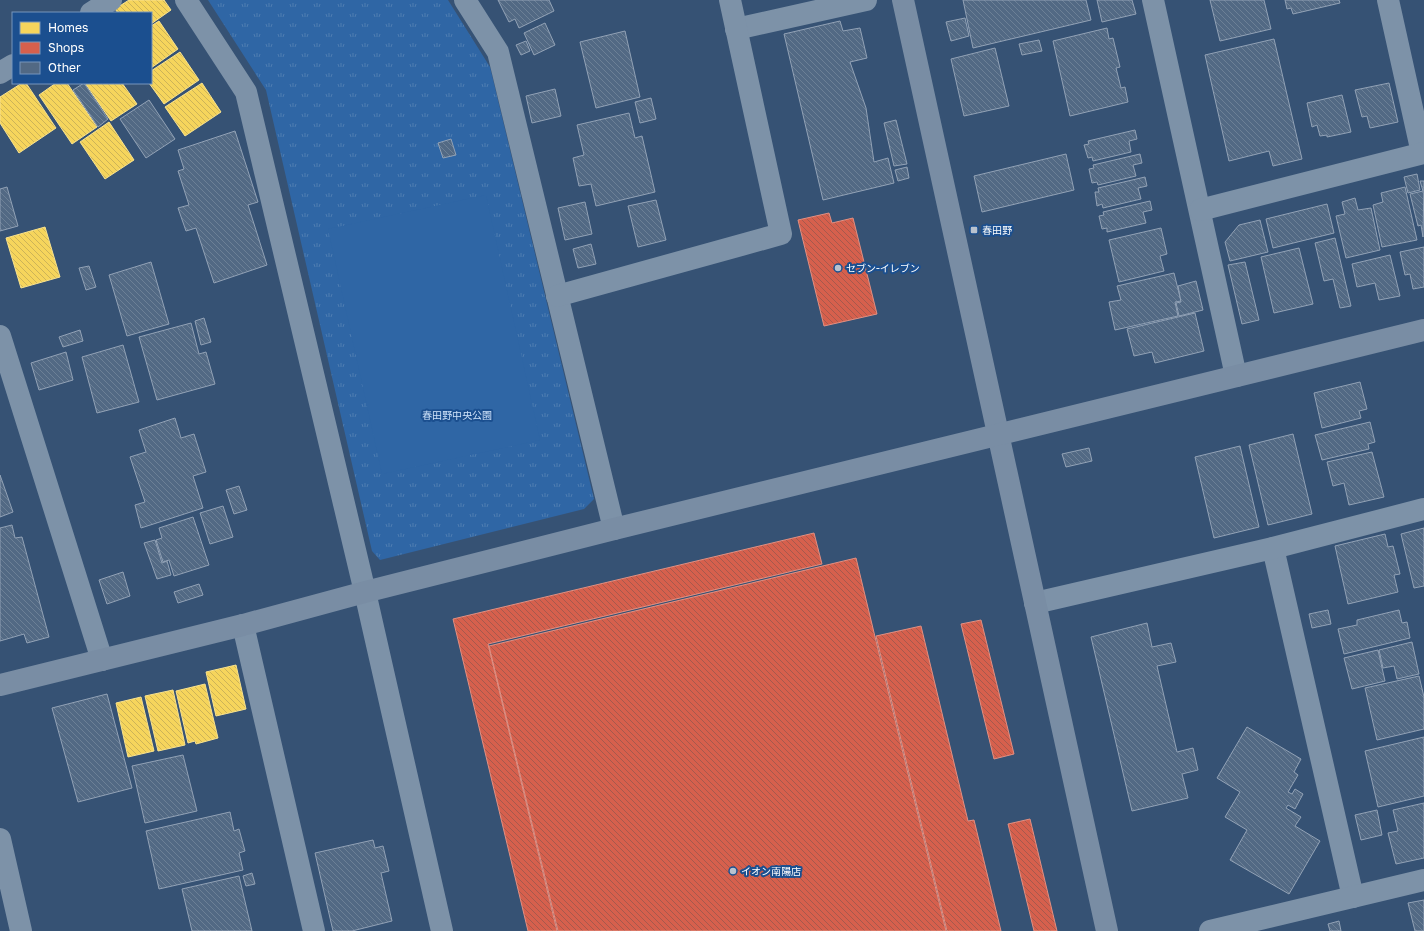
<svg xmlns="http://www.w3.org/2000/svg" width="1424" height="931" font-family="'Golos Text','Noto Sans JP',sans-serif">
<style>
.park{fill:url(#park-tufts)}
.pitch{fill:#2f66a5}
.homes{fill:url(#homes-back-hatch);stroke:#f9e28d}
.shops{fill:url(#shops-back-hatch);stroke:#e29082}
.building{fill:url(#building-back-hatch);stroke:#92a2b6}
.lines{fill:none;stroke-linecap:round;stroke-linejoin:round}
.street{stroke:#7d92a8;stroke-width:22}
.secondary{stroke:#798da4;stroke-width:22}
.poi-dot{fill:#b9c2ce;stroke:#1b4f8f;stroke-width:1.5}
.labels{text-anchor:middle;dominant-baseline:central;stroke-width:4;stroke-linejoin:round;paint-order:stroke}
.poi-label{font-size:10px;fill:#fff;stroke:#1b4f8f;text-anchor:start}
.park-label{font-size:10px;fill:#cfe3fa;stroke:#1b4f8f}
</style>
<defs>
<pattern id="park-tufts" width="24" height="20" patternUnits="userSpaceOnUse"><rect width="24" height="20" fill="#2f66a5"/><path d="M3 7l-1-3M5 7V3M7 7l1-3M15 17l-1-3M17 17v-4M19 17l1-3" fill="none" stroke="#4e7db2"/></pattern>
<pattern id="homes-back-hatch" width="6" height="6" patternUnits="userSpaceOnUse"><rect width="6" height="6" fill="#f6d55c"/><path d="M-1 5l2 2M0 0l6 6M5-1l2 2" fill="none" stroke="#ccb358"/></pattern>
<pattern id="shops-back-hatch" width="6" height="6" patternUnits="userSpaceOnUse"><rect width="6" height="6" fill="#d6604d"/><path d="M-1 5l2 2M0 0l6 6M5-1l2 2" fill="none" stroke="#a6594d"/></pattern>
<pattern id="building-back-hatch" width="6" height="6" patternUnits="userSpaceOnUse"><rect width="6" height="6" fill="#526984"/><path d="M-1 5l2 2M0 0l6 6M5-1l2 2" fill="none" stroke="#6c8096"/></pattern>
</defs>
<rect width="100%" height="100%" fill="#365274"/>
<path class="park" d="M208 0H448L490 67 594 499 584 509 380 560 372 551 266 90Z"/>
<path class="pitch" d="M486 195 540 440 382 474 328 229Z"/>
<g class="homes">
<path d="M129 0H164L171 10 151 24V13H118L115 9Z"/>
<path d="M159 21 178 49 151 68V26Z"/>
<path d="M180 52 199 80 164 104 149 83H151V71Z"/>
<path d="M22 83H26L56 128 19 153 0 123V97Z"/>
<path d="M56 83H67L97 127 72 144 39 95Z"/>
<path d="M85 83H122L137 104 111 121Z"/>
<path d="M202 83 221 112 185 136 165 107Z"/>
<path d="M109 122 134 160 105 179 80 142Z"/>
<path d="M45 227 60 277 21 288 6 238Z"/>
<path d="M236 665 246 709 216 716 206 672Z"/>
<path d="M205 684 218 738 196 744 195 741 188 743 176 691Z"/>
<path d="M173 690 185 745 158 751 145 696Z"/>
<path d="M141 697 154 751 128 757 116 703Z"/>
</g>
<g class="shops">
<path d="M829 213 832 223 853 218 877 314 824 326 798 220Z"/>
<path d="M814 533 822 564 488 644 557 931H528L453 619Z"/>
<path d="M856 558 946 931H558L489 646Z"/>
<path d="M981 620 1014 754 994 759 961 624Z"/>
<path d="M921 626 968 821 974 820 1001 931H947L876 636Z"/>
<path d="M1030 819 1057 931H1034L1008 824Z"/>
</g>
<g class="building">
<path d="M498 0H549L554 11 519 28 515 19 509 22Z"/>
<path d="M963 0H1086L1091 20 973 48Z"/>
<path d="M1097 0H1132L1136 14 1102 22Z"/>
<path d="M1210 0H1264L1271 29 1220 41Z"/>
<path d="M1285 0H1339L1340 3 1293 14 1291 8 1287 9Z"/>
<path d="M965 18 969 36 951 41 946 22Z"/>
<path d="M840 21 843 31 860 28 867 58 850 62 866 108 874 162 888 158 894 183 823 200 784 34Z"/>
<path d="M545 23 555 45 534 55 524 33Z"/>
<path d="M1107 28 1109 39 1113 38 1120 67 1116 68 1121 88 1125 87 1128 102 1070 116 1053 41Z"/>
<path d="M625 31 640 97 596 108 580 42Z"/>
<path d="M1274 39 1302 159 1273 166 1269 151 1229 161 1205 55Z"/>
<path d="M1039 40 1042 51 1022 55 1019 44Z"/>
<path d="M526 41 530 51 521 55 516 45Z"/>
<path d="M995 48 1009 106 964 116 951 59Z"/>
<path d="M84 83 108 119 98 127 73 90Z"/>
<path d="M1389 83 1398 122 1370 128 1367 116 1362 117 1355 90Z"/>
<path d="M555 89 561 116 532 123 526 96Z"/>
<path d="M1342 95 1351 132 1327 137V135L1320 136 1317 125 1312 127 1307 103Z"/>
<path d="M651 98 656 119 640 123 635 102Z"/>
<path d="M149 100 175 139 146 158 120 119Z"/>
<path d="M629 113 635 138 642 136 655 192 596 206 591 184 579 186 573 158 584 155 577 125Z"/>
<path d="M896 120 907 164 894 166 884 123Z"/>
<path d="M1135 130 1137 139 1129 141 1131 152 1093 161 1092 157 1088 158 1084 145 1089 144 1088 141Z"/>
<path d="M235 131 258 202 248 205 267 265 214 283 196 228 186 231 178 208 189 205 178 171 184 169 178 150Z"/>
<path d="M451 139 456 155 443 158 438 143Z"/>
<path d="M1066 154 1074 190 982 212 974 176Z"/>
<path d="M1140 154 1142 163 1133 165 1136 176 1098 185 1097 182 1092 183 1089 169 1094 168 1093 165Z"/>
<path d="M907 167 909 178 898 181 895 170Z"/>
<path d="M1417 174 1420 190 1408 193 1404 177Z"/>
<path d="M1145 177 1147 186 1138 188 1141 199 1103 208 1102 204 1097 206 1095 192H1099L1098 188Z"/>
<path d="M1420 181H1424L1423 237 1421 225 1418 226 1410 194 1423 191Z"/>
<path d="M7 187 18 226 0 231V189Z"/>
<path d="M1405 187 1417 240 1382 247 1373 205 1383 202 1381 193Z"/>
<path d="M1355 198 1358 210 1371 208 1380 250 1346 258 1336 216 1345 214 1342 202Z"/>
<path d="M656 200 666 240 638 247 628 206Z"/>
<path d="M1150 201 1152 210 1143 212 1146 223 1107 232V228L1102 229 1099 216 1104 215 1103 212Z"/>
<path d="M585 202 592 234 565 240 558 208Z"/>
<path d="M1327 204 1334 233 1273 248 1266 219Z"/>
<path d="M1260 220 1268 252 1230 261 1225 242 1239 225Z"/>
<path d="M1161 228 1167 254 1160 256 1164 271 1119 282 1109 240Z"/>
<path d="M1335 238 1351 306 1340 308 1333 279 1324 281 1315 243Z"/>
<path d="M591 244 596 264 578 268 573 249Z"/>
<path d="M1424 247V287L1413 289 1410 274 1405 275 1400 252Z"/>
<path d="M1299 248 1313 304 1274 313 1261 257Z"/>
<path d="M1390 255 1400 296 1379 300 1375 283 1357 287 1352 264Z"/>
<path d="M151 262 169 324 127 336 109 275Z"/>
<path d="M1245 262 1259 320 1242 324 1228 265Z"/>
<path d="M89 266 96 287 86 290 79 268Z"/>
<path d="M1174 273 1181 301 1175 302 1178 316 1115 330 1109 302 1121 300 1117 286Z"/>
<path d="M1196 281 1203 310 1179 316 1176 303 1181 302 1178 286Z"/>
<path d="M1195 313 1204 351 1155 363 1152 352 1134 356 1127 329Z"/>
<path d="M204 318 211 342 201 345 195 321Z"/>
<path d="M191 323 199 354 206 352 215 384 157 400 139 337Z"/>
<path d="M80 330 83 341 63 347 59 337Z"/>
<path d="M123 345 139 402 97 413 82 357Z"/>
<path d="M66 352 73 380 39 390 31 363Z"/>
<path d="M1360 382 1367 409 1359 411 1361 418 1322 428 1314 393Z"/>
<path d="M175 418 181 438 194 434 206 472 193 476 203 508 141 528 135 505 145 502 130 457 146 452 139 430Z"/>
<path d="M1370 422 1375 442 1368 444 1369 449 1322 460 1315 435Z"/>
<path d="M1293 434 1312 514 1268 525 1249 445Z"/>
<path d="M1240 446 1259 527 1214 538 1195 457Z"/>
<path d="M1089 448 1092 461 1066 467 1062 454Z"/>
<path d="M1372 452 1384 497 1349 505 1344 483 1333 486 1327 462Z"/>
<path d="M0 475 13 512 0 517Z"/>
<path d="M239 486 247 510 234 514 226 490Z"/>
<path d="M223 506 233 537 210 544 200 513Z"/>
<path d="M193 517 209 565 174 576 169 560 163 562 156 540 162 538 159 528Z"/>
<path d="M12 525 15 538 22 537 49 637 27 643 24 634 0 641V528Z"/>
<path d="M1424 528V586L1414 588 1401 534Z"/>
<path d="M1385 534 1388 547 1393 546 1400 574 1394 575 1398 592 1348 604 1335 546Z"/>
<path d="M155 540 162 563 167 561 171 575 157 579 144 543Z"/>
<path d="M123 572 130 596 107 604 99 580Z"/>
<path d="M199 584 203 595 178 603 174 592Z"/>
<path d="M1328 610 1331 624 1312 628 1309 614Z"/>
<path d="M1399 610 1402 623 1407 622 1410 638 1344 654 1338 629 1357 625V620Z"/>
<path d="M1147 623 1152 647 1171 643 1176 662 1157 666 1177 752 1193 748 1198 770 1182 774 1188 798 1132 811 1091 637Z"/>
<path d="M1412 642 1419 674 1397 679 1394 666 1383 668 1379 650Z"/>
<path d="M1378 650 1385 681 1352 689 1344 658Z"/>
<path d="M1419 676 1424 697V729L1377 740 1365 688Z"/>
<path d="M107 694 132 788 78 802 52 708Z"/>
<path d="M1247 727 1301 759 1294 772 1298 775 1288 792 1292 794 1295 789 1303 794 1295 809 1288 805 1286 808 1301 817 1295 826 1320 841 1289 894 1230 860 1247 830 1225 817 1240 792 1217 778Z"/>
<path d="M1424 737V796L1378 807 1365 751Z"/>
<path d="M183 755 197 811 145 823 132 766Z"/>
<path d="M1424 803V858L1396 864 1388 833 1398 831 1393 810Z"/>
<path d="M1377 810 1382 835 1361 840 1355 815Z"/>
<path d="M230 812 234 831 239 829 245 851 239 853 243 870 159 889 146 831Z"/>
<path d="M373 840 375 848 383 846 389 871 381 873 392 921 352 931H333L315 853Z"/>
<path d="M252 873 255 884 246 886 243 876Z"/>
<path d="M239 876 252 931H192L182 889Z"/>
<path d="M1424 900V931H1415L1408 903Z"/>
<path d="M1339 921 1341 931H1330L1328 924Z"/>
</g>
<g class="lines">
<g class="street">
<path d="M186 0 246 92 365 592 442 931"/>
<path d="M465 0 498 52 614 529"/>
<path d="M1153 0 1236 376"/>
<path d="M1388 0 1422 153"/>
<path d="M91 13 111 0"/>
<path d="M736 29 866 0"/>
<path d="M0 73 13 65"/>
<path d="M1200 210 1424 153"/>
<path d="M557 296 781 234 730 0"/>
<path d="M0 336 102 660"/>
<path d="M1273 548 1353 897"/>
<path d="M1035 603 1273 548 1424 509"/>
<path d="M243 625 314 931"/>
<path d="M0 839 21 931"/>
<path d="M1210 931 1424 880"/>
</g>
<g class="secondary">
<path d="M903 0 1107 931"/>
<path d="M0 685 243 625 365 592 614 529 1424 330"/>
</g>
</g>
<g class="poi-dot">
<rect x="970" y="226" width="8" height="8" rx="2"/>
<circle cx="838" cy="268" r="4"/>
<circle cx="733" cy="871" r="4"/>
</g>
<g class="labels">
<g class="poi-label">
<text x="982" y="230">春田野</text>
<text x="846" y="268">セブン-イレブン</text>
<text x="741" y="871">イオン南陽店</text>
</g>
<g class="park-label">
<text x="457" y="415">春田野中央公園</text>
</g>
</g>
<rect x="12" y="12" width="140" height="72" fill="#1b4f8f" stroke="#7695bc"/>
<rect x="20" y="22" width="20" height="12" fill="#f6d55c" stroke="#7695bc"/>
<text x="48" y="32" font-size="12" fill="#ffffff">Homes</text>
<rect x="20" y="42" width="20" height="12" fill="#d6604d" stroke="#7695bc"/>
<text x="48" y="52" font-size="12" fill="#ffffff">Shops</text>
<rect x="20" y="62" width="20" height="12" fill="#526984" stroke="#7695bc"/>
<text x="48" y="72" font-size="12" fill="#ffffff">Other</text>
</svg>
